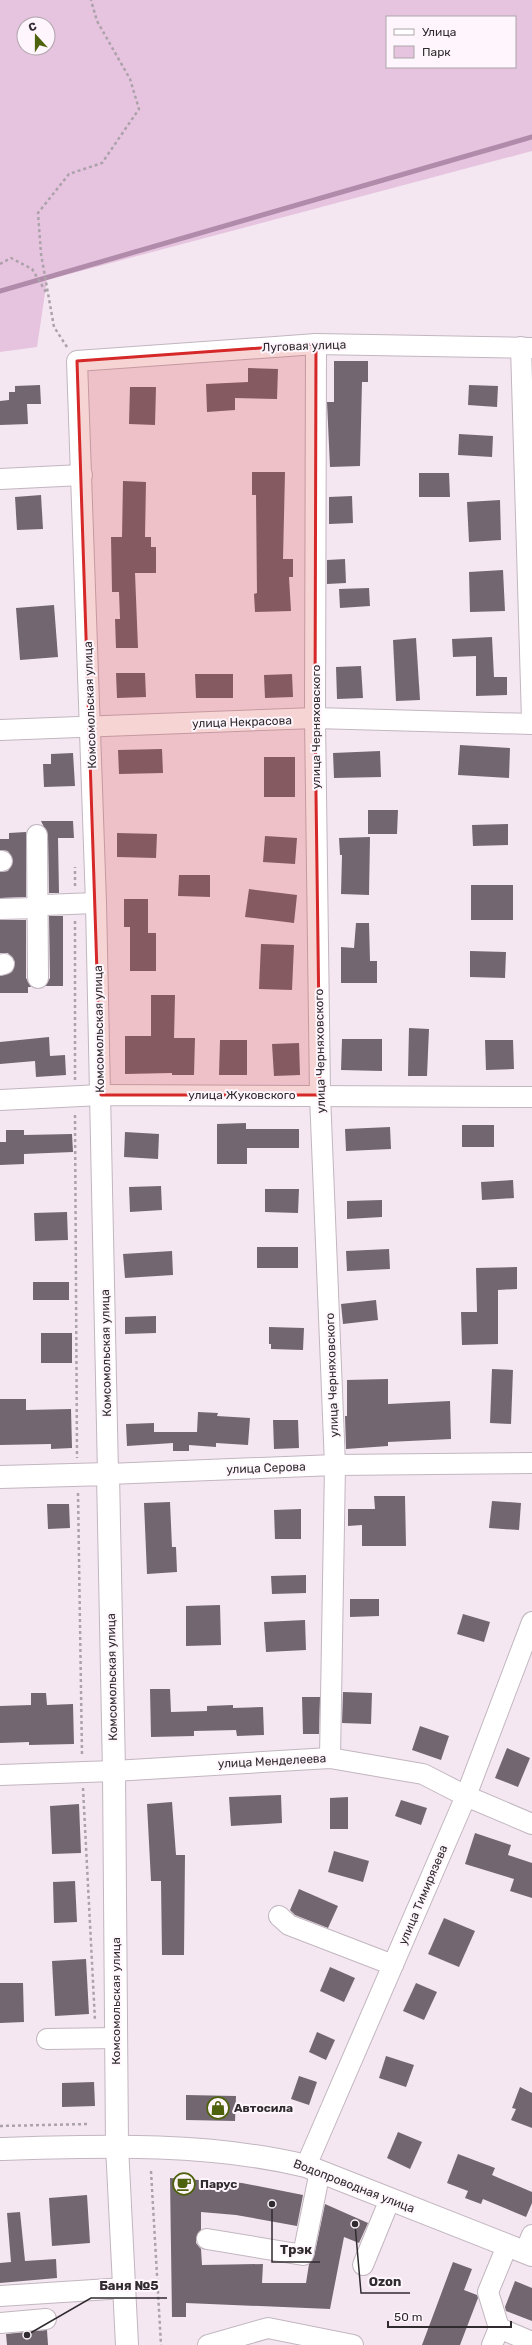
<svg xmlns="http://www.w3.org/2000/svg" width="532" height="2345" font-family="Rubik,sans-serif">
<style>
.green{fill:#e6c4df;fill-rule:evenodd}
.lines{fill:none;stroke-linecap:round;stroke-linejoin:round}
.stream{stroke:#b18caa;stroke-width:5}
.building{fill:#726770}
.minor-casing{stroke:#c2b6bf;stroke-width:22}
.major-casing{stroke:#c2b6bf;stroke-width:24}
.path{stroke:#aca2a9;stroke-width:2.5;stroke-dasharray:3 3;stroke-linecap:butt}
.minor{stroke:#fff;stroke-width:20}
.major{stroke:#fff;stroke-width:22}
.marked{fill:#d62828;fill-opacity:0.2;stroke:#d62828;stroke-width:3;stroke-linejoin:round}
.labels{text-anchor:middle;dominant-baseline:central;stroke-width:4;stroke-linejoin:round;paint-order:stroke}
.street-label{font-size:12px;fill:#302b2f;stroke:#fef6fc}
.poi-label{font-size:12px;font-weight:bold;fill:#302b2f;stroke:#fef6fc;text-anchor:start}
.leader{fill:none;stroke:#302b2f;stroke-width:1.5}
.callout-dot{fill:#302b2f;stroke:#fef6fc;stroke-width:1.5}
.callout-label{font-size:13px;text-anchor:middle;font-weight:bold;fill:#302b2f;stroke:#fef6fc;stroke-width:4;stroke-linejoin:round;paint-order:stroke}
</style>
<rect width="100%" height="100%" fill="#f4e7f1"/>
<path class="green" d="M0 0H532V151L47 280 37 347 0 352ZM387 17H515V67H387ZM24 24H48V48H24Z"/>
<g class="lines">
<path class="stream" d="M0 291 532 137"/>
</g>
<g class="building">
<path d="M334 361H368V382H362L360 466 330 467 327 402H334Z"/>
<path d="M248 368 278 369 277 399 235 398V410L207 412 206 384 248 382Z"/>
<path d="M40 385 41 404H27L28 424 0 425V401L9 400V392H15V386Z"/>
<path d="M469 385 498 386 497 407 468 405Z"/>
<path d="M130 387H156L155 425 129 424Z"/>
<path d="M459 434 493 436 492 457 458 455Z"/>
<path d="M252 472H285L283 559H293V577H289L291 611 255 612 254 594 257 593 256 495H252Z"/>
<path d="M419 473H449L450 497H419Z"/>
<path d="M123 481 146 482 145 537H151V547H156V573H135L138 648H116L115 619H120L119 592H112L111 537H122Z"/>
<path d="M41 495 43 529 17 530 15 497Z"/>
<path d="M352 496 353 523 329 524V497Z"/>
<path d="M500 500 501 540 469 542 467 502Z"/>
<path d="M345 559 346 583 327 584V560Z"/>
<path d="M503 570 505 611 470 612 469 572Z"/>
<path d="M369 588 370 606 340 608 339 589Z"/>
<path d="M54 605 58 657 20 660 16 608Z"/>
<path d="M492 637 494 677H507V695L476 696V656L453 657 452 639Z"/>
<path d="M416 638 420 700 396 701 393 640Z"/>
<path d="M361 666 363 698 337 699 336 667Z"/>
<path d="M116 673H145L146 697 117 698Z"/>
<path d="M195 674H233V698H196Z"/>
<path d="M292 674 293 697 265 698 264 675Z"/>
<path d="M460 745 510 748 509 778 458 775Z"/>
<path d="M162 749 163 773 119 774 118 750Z"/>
<path d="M380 751 381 777 334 778 333 753Z"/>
<path d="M73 753 75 786 44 787 43 764H51V754Z"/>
<rect x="264" y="757" width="31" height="40"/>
<path d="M368 810H398L397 834H368Z"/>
<path d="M41 821H73L74 838H58L59 893H49L48 835Z"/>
<path d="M508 824V845L473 846 472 825Z"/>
<path d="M26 832V897L0 898V872L8 871 13 861 8 851 0 850V839H9V833Z"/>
<path d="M117 833 157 834 156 858 117 857Z"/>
<path d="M265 836 297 838 295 864 263 862Z"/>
<path d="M370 837 369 895 341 894 342 855H340L339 838Z"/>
<path d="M179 875H210V897L178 896Z"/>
<rect x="471" y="885" width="42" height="35"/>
<path d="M249 889 297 895 294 923 245 917Z"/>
<path d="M124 899H148V933H156V971H130V927H124Z"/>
<path d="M49 916H63V986H45L50 978Z"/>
<path d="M0 920H26V978L31 987H28V993H0V976L12 972 15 962 8 953H0Z"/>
<path d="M356 923H369L370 961H377V983H341V947L354 948Z"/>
<path d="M261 944 294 945 292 990 259 989Z"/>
<path d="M470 951 506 952 505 978 470 977Z"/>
<path d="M151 995H175L174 1038H195L194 1075H172V1073L125 1074V1036H151Z"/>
<path d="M409 1028 429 1029 427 1076H408Z"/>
<path d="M49 1037 50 1056 65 1055 66 1075 36 1077 35 1061 0 1064V1042Z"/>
<path d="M342 1039H382V1071L341 1070Z"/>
<path d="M220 1040H247V1075H219Z"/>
<path d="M485 1040H513L514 1069 486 1070Z"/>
<path d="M299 1043 300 1075 274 1076 272 1044Z"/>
<path d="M246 1123V1129H299V1148H247V1164H217V1124Z"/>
<rect x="462" y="1125" width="32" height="22"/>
<path d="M390 1127 391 1149 346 1151 345 1129Z"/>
<path d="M6 1130H24V1135L72 1134 73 1152 24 1154V1164L0 1165V1142H6Z"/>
<path d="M125 1132 159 1134 158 1159 124 1157Z"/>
<path d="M513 1180 514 1198 482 1200 481 1182Z"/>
<path d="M161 1186 162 1210 130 1212 129 1187Z"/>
<path d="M265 1189H299L298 1213 265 1212Z"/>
<path d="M382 1200V1217L347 1219V1201Z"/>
<path d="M67 1212 68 1240 35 1241 34 1213Z"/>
<rect x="257" y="1247" width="41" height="21"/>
<path d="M389 1249 390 1269 347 1271 346 1251Z"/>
<path d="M172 1251 173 1275 125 1278 123 1254Z"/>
<path d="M517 1267V1289L498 1290V1344L462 1345 461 1312H477L476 1268Z"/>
<rect x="33" y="1282" width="36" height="18"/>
<path d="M376 1300 378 1320 343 1324 341 1304Z"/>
<path d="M156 1316V1333L125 1334V1317Z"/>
<path d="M269 1327 304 1328 303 1350 271 1349V1344H269Z"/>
<rect x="41" y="1333" width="31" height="30"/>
<path d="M492 1369 513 1370 511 1424 490 1423Z"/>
<path d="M388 1379V1404L450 1401 451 1439 388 1442V1446L346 1449 345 1416H347V1380Z"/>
<path d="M0 1399H26V1410L71 1409 72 1448 51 1449V1444L0 1445Z"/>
<path d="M198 1412 218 1413 217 1416 250 1418 248 1445 216 1443V1447L189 1445V1451H173V1443L127 1446 126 1424 154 1423V1432H197Z"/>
<path d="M273 1420H298L299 1448 274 1449Z"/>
<path d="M374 1496H405L406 1546H362V1525L348 1526V1509H375Z"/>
<path d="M492 1501 521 1503 519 1530 489 1528Z"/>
<path d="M170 1502 172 1547H176L177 1572 147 1574 144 1503Z"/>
<path d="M47 1504H69L70 1528 48 1529Z"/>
<path d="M301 1509V1539H275L274 1510Z"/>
<path d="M306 1575V1593L272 1594 271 1576Z"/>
<path d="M350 1599H379V1616L350 1617Z"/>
<path d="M220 1605 221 1645 186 1646V1606Z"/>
<path d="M463 1614 490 1622 484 1642 457 1634Z"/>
<path d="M305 1620 306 1650 266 1652 264 1622Z"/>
<path d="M150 1689H170L171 1712 207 1711V1706L233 1705V1708L263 1707 264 1735 237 1736 236 1730 194 1731V1736L151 1737Z"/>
<path d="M343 1692 372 1693 371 1724 342 1723Z"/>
<path d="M31 1693H46L47 1705 73 1704 74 1744 29 1745V1742L0 1743V1706L31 1705Z"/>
<path d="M302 1697H320L319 1734H303Z"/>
<path d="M420 1726 449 1736 441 1760 412 1750Z"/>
<path d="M507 1748 530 1758 518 1787 495 1778Z"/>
<path d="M281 1795 282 1823 231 1826 229 1797Z"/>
<path d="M348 1797V1829H330V1798Z"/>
<path d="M401 1800 427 1808 421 1825 395 1816Z"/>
<path d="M172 1802 176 1855H185L184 1955H162L161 1881H151L147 1804Z"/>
<path d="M79 1804 81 1853 52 1854 50 1806Z"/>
<path d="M475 1833 511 1845 508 1855 532 1863V1898L510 1891 514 1879 465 1864Z"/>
<path d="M334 1851 369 1861 363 1882 328 1872Z"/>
<path d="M75 1881 77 1922 54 1923 53 1882Z"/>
<path d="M299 1889 338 1906 328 1928 295 1915 290 1910Z"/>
<path d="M444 1918 475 1931 459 1967 428 1954Z"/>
<path d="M86 1959 89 2014 55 2016 52 1961Z"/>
<path d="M330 1967 355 1978 344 2002 320 1991Z"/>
<path d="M0 1983H23L24 2022 0 2023Z"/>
<path d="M416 1983 437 1992 424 2020 403 2011Z"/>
<path d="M317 2032 335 2040 326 2060 309 2052Z"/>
<path d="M386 2056 414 2065 406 2087 379 2078Z"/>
<path d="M299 2076 317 2082 309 2105 291 2099Z"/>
<path d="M94 2082 95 2106 62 2107V2083Z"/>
<path d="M520 2087 532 2093V2128L511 2120 516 2109 512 2108Z"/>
<path d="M186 2095 236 2096 235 2121 186 2120Z"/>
<path d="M398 2132 422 2142 410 2169 387 2158Z"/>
<path d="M458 2154 495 2168 492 2175 532 2192V2203L526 2217 483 2199 481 2204 465 2198 468 2191 447 2183Z"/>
<path d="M170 2178 242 2183 303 2195 297 2226 236 2215 201 2212V2230L196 2238V2243L201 2249 202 2265 263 2264 262 2283H306L309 2264 314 2257 325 2204 368 2223 359 2243 344 2237 330 2309 186 2303V2317H172Z"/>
<path d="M87 2195 90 2243 52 2246 49 2198Z"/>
<path d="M20 2212 25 2261 56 2259 57 2278 0 2283V2263L11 2262 7 2213Z"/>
<path d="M453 2262 472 2269 464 2290 477 2295 478 2298 460 2345H422Z"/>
<path d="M515 2281 532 2288V2321L506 2311 505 2307Z"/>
<path d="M47 2330 48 2345H7L6 2334Z"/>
</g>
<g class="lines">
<g class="minor-casing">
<g id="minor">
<path d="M316 344 315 718 320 1095 335 1465 330 1758"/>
<path d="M521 347 532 720"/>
<path d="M532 348 316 344 77 361 96 903 108 1474 335 1465 532 1463"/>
<path d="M0 479 82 475"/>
<path d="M0 730 315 718 532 724"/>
<path d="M37 835 38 978"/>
<path d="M0 861H2"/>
<path d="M0 909 38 908 44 905 96 903"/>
<path d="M0 965 4 964"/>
<path d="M0 1100 101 1095 532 1097"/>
<path d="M0 1775 114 1771 330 1758 423 1774 466 1796 532 1824"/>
<path d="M279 1916 289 1925 393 1965"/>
<path d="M47 2039 116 2038"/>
<path d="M306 2166 466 1796 532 1622"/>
<path d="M207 2239 303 2255 320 2171"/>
<path d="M525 2252 532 2235"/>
<path d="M363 2265 390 2199"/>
<path d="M0 2296 125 2288"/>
<path d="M0 2323 46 2319"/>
<path d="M499 2328 532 2342"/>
<path d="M208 2345 268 2328 353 2345"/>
<path d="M492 2345 499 2328 488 2292 507 2246"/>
</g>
</g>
<g class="major-casing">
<g id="major">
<path d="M0 1477 108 1474 114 1771 117 2146 127 2345"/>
<path d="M0 2149C102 2146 206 2142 306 2166L532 2255"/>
</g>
</g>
<g class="path">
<path d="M0 264 11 258 32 269 46 292"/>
<path d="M67 347 54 327 41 254 38 213 69 174 102 163 139 109 130 79 97 21 91 0"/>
<path d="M75 886V867"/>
<path d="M75 921V1080"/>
<path d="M75 1115 77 1458"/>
<path d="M78 1493 82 1755"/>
<path d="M83 1788 95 2021"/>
<path d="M0 2126 88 2124"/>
<path d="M151 2171 161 2345"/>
</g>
<use href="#minor" class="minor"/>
<use href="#major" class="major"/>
</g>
<path class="marked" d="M316 344 315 718 320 1095H101L77 361Z"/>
<defs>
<g id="shop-ring" transform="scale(1.15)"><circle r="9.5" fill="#fef6fc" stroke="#4e620d" stroke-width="1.5"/><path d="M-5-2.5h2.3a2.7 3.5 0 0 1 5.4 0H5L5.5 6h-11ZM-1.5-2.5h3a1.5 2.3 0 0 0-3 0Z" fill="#4e620d"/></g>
<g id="cafe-ring" transform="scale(1.15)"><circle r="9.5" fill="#fef6fc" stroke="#4e620d" stroke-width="1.5"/><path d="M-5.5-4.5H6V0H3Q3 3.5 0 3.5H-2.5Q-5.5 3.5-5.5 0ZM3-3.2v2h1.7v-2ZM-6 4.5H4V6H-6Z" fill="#4e620d"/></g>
</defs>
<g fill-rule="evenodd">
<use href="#shop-ring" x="218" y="2108"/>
<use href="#cafe-ring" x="184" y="2184"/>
</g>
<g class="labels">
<g class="street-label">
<text transform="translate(304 346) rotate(-2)">Луговая улица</text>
<text transform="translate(90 705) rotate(-92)">Комсомольская улица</text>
<text transform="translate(242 722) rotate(-2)">улица Некрасова</text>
<text transform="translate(316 727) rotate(-90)">улица Черняховского</text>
<text transform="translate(99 1029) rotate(-91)">Комсомольская улица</text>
<text transform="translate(320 1051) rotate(-91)">улица Черняховского</text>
<text x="242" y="1095">улица Жуковского</text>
<text transform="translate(106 1353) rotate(-91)">Комсомольская улица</text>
<text transform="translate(332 1375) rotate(-92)">улица Черняховского</text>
<text transform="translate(266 1468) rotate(-2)">улица Серова</text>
<text transform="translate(112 1677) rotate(-91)">Комсомольская улица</text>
<text transform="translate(272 1761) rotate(-3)">улица Менделеева</text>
<text transform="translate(423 1895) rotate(-67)">улица Тимирязева</text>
<text transform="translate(116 2001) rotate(-90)">Комсомольская улица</text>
<text transform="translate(354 2186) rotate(21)">Водопроводная улица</text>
</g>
<g class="poi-label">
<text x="234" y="2108">Автосила</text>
<text x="200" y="2184">Парус</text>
</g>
</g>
<path class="leader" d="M272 2204L272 2262H320M355 2224L361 2293H410M27 2335L91 2298H167"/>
<g class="callout-dot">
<circle cx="272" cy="2204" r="4"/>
<circle cx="355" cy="2224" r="4"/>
<circle cx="27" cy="2335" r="4"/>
</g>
<g class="callout-label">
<text x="296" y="2254">Трэк</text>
<text x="385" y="2286">Ozon</text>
<text x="129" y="2290">Баня №5</text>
</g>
<rect x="386" y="16" width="130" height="52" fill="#fef6fc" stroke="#aca5aa"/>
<rect x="394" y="29" width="20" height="6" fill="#ffffff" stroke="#aca5aa"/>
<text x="422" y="36" font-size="12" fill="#302b2f">Улица</text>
<rect x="394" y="46" width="20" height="12" fill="#e6c4df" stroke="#aca5aa"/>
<text x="422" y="56" font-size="12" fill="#302b2f">Парк</text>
<g transform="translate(36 36) rotate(339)"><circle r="19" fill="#fef6fc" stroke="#aca5aa"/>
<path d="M0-3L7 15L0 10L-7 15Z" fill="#4e620d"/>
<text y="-6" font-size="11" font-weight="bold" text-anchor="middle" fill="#302b2f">С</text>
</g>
<path d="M388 2321v6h123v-6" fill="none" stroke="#302b2f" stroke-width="2"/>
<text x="394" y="2321" font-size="12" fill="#302b2f" stroke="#fef6fc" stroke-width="3" paint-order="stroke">50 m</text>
</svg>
